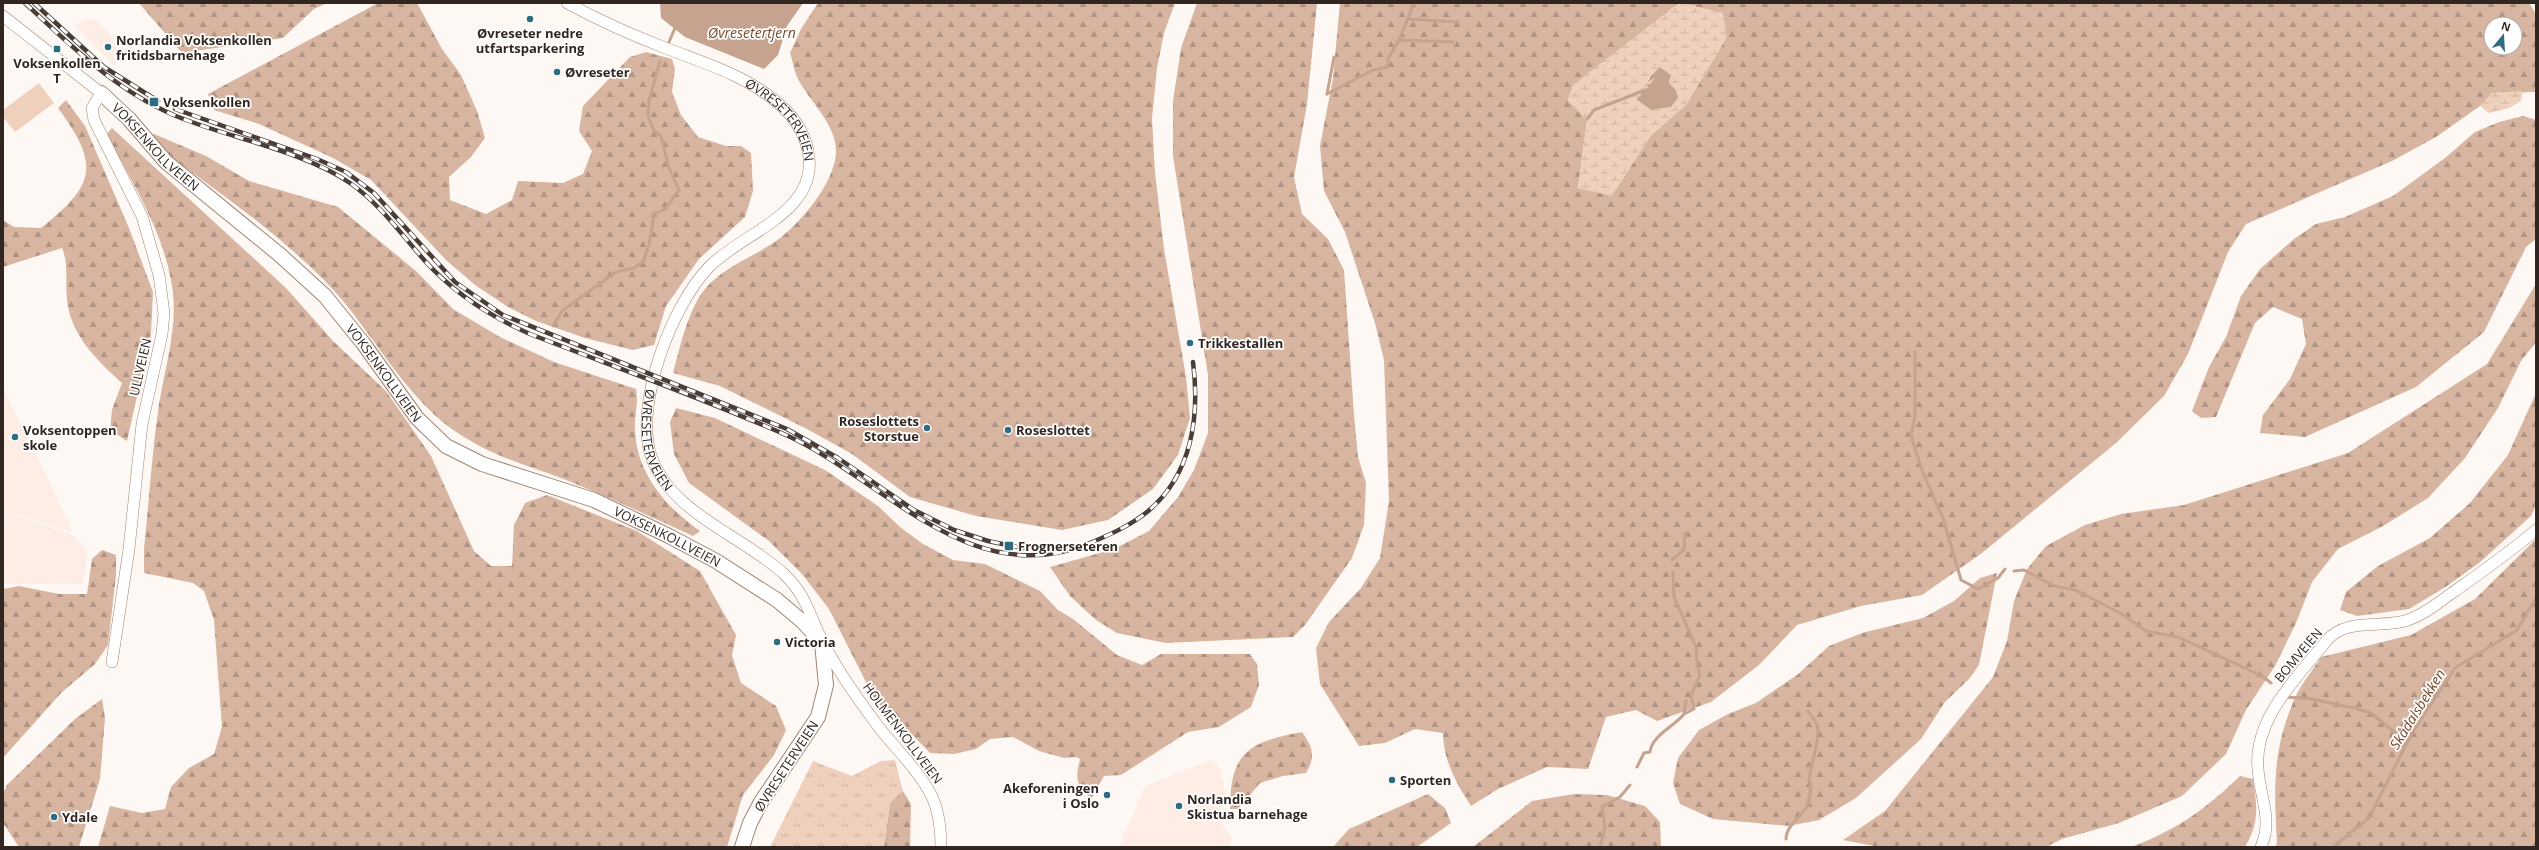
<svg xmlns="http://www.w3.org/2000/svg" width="2539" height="850" font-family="'Open Sans',sans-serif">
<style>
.built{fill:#fdede4}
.grass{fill:url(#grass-tufts)}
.forest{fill:url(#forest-firs);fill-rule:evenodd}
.wetland{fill:url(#wetland-marsh);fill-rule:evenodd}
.pitch{fill:#efd0bd}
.water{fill:#c5a38e}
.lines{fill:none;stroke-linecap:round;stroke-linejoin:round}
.stream{stroke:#c5a38e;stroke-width:3}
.minor-casing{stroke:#9f8473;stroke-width:12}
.major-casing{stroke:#9f8473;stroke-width:16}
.minor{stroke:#fff;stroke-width:11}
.major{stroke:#fff;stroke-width:14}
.rail-casing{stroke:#493e37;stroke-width:4.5}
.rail{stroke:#fff;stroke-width:3;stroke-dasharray:9;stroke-linecap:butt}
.poi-dot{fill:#2d6c81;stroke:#fff;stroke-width:1.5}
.labels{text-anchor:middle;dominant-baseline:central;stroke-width:3.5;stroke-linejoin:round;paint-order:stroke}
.poi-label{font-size:13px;font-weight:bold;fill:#322720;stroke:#fff;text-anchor:start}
.street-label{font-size:13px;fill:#322720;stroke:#fff}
.water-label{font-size:14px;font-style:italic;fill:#784929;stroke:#fff}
</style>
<defs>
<pattern id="grass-tufts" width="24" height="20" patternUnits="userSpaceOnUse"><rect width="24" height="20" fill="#efd0bd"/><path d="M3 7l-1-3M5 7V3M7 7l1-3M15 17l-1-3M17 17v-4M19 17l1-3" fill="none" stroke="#cdb3a2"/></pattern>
<pattern id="forest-firs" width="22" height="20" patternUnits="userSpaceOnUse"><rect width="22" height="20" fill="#d8b5a0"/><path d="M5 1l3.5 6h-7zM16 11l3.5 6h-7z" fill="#b09382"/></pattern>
<pattern id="wetland-marsh" width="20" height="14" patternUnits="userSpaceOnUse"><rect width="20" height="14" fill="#efd0bd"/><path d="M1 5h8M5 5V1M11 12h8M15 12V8" fill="none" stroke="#cdb3a2"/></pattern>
</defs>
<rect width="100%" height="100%" fill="#fef8f4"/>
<g class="built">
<path d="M95 19 116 40 114 42 118 46 113 55 117 64 114 66 77 28 73 27 84 20Z"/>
<path d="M3 389 51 485 72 532 3 511Z"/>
<path d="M3 512 71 534 88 551 83 584H3Z"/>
<path d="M1211 760 1221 769 1225 794 1218 818 1232 838 1228 847H1119L1145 786Z"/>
</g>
<path class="grass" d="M895 760 903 791 890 803 884 847H770L813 761 852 776 881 761Z"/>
<g class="forest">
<path d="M139 3H327L314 9 283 38 182 53Z"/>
<path d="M378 3H417L442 49 461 75 477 111 485 138 471 157 449 177 450 200 486 214 512 200 518 181 563 183 583 174 592 151 579 131 583 106 630 57 646 52 672 59 675 69 672 92 681 115 698 137 726 146H741L751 153 753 191 745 217 699 259 666 306 654 345 633 350 585 338 536 321 508 307 475 285 446 260 371 180 333 158 259 124 214 110 208 94Z"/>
<path d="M818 3H1175L1164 33 1157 68 1152 118 1155 173 1164 249 1186 377 1190 418 1178 455 1153 489 1108 520 1062 530 976 516 910 497 852 454 807 429 720 386 673 373C680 347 688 310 705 289 725 265 757 256 780 238 803 220 833 184 836 154 838 126 810 102 798 79 794 71 793 61 790 53L801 29Z"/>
<path d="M1197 3H1317L1307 104 1294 177 1302 214 1328 239 1344 270 1354 415 1358 457 1366 483 1364 525 1352 558 1305 625 1293 637 1166 643 1117 633 1096 620 1070 596 1050 567 1114 549 1149 531 1178 497 1194 470 1208 433V375L1173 156V101L1181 48Z"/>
<path d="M1340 3H1679L1573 86 1568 100 1587 120 1578 188 1612 195 1651 135 1687 104 1722 13 1681 3H2529L2536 14V92L2492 93 2480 106 2436 137 2392 161 2246 224 2228 252 2188 354 2164 396 2116 443 1982 553 1922 595 1861 606 1797 625 1759 665 1711 702 1657 721 1636 710 1606 717 1588 769 1547 767 1498 789 1471 806C1457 784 1443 760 1443 733L1415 729 1385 743 1359 746 1320 684 1316 648 1329 622 1361 588 1380 558 1389 501 1384 360 1375 323 1345 232 1324 191 1320 146 1333 78ZM2491 24H2515V48H2491Z"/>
<path d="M66 100 85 126 129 228 153 292 151 333 127 441 110 430 112 410 122 383C97 360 71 336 67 300 65 282 69 264 62 248L3 267V220L14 227 41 228C96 184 100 165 58 108Z"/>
<path d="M2523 116 2536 120V239L2526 247 2484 332 2416 387 2305 437 2260 433 2263 415 2290 379 2306 344 2302 319 2273 307 2255 323 2216 417 2201 418 2192 411 2209 367 2226 337 2241 296 2260 269 2294 239 2316 224 2345 217 2393 196 2445 158 2475 132 2499 122Z"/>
<path d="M112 128 286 288 333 341 386 391 431 456 474 551 491 566H512L514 525 525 503 547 495 637 531 700 571 736 635 732 655 741 683 776 706 786 730 774 755 743 795 727 847H98L110 806 142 813 165 809 171 787 189 768 214 754 222 727 214 620 204 591 193 583 144 573V549C149 501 152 452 159 404 165 367 177 331 173 293 166 236 134 184 106 135Z"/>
<path d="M154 134 206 156 249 181 338 207 416 271 453 309 500 337 554 362 636 389C639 403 634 415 635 429 636 473 666 507 700 531L693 536C651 517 609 497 566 480 532 467 495 457 464 437 403 400 373 329 324 280 270 226 206 183 144 138Z"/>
<path d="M2536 284V342L2521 361 2498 408 2465 458 2428 498 2383 526 2338 549 2312 582 2296 623 2275 666 2246 710 2226 754 2182 796 2119 823 2062 839 2046 847H1879L1843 840 1885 811 1993 677 2007 641 2014 601 2027 569 2046 546 2085 525 2121 514 2184 505 2348 453 2487 364Z"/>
<path d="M2536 393V505L2531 516 2479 563 2447 586 2409 609 2357 616 2340 610 2346 592 2378 566 2430 538 2470 503 2508 455Z"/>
<path d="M676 408 715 418 825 470 878 506 900 527 923 544 953 560 985 564 1040 591 1058 610 1073 619 1117 655 1142 665 1161 654H1250L1257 664 1259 685 1251 707 1219 727 1188 732 1121 775 1104 776 1091 799C1076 784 1075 780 1080 759L1076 757 1064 758 1039 751 1013 737 990 739 976 749 954 754 930 753 897 719 876 702 829 609 802 574 769 541 689 483 674 454 670 422Z"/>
<path d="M2536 539V847H2275L2277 843C2274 788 2272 750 2295 698 2301 684 2313 670 2321 657L2411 635 2475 599Z"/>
<path d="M102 550 116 555V575L108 645 95 664 61 693 3 758V589L19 586 59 594H87L92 559Z"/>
<path d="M1997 573 1979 665 1969 679 1945 702 1921 739 1856 798 1819 820 1789 826 1713 819 1680 804 1673 783 1678 758 1699 730 1728 714 1756 703 1797 675 1829 646 1862 633 1923 618 1954 601 1980 578Z"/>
<path d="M102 699 105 718 100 779 79 847H19L3 823V794L7 785 75 719Z"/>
<path d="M1302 732C1313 748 1316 756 1306 773L1283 776 1260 783 1238 809H1230C1230 752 1249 742 1302 732Z"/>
<path d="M2240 776 2253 779C2257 806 2260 822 2245 847H2131C2175 831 2206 809 2240 776Z"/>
<path d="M903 791 911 804 910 847H884L890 803Z"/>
<path d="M1428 794 1445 808 1451 823 1417 847H1333L1349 829Z"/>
<path d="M1574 794 1607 795 1645 806 1660 822 1661 847H1473L1532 801Z"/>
</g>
<g class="wetland">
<path d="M1679 3 1723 13 1727 37 1687 104 1651 135 1612 196 1578 188 1587 120 1568 100 1573 85ZM1660 67 1671 75 1669 83 1676 90 1678 98 1671 107 1651 110 1636 99 1641 95 1640 90 1648 88 1646 84H1650L1655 78 1654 76 1647 81 1650 75Z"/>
<path d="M2523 91 2521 101 2509 108 2489 113 2480 106 2492 93Z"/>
</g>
<path class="pitch" d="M39 83 54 103 15 132 3 117V110Z"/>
<g class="water">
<path d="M660 3H803L787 26 778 55 764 69 685 37 661 18Z"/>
<path d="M1660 67 1671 75 1669 83 1676 90 1678 98 1671 107 1651 110 1636 99 1641 95 1640 90 1648 88 1646 84H1650L1655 78 1648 82 1650 76Z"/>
</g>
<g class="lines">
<g class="stream">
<path d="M1408 19 1458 22"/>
<path d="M1399 40 1453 42"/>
<path d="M669 42 675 28"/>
<path d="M1327 94 1373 70 1388 67V59L1399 40 1414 3"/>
<path d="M1327 94 1334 57"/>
<path d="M1587 119 1594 110 1640 92"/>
<path d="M553 326 562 311 616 272 634 268 643 262 649 245 654 214 665 209 679 190 669 168 661 136 654 131 648 116 649 101 660 61"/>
<path d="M1915 352V415L1911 436 1923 473 1943 518 1961 580 1978 589 1998 578 2005 569"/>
<path d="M1672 560 1684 550 1685 533"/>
<path d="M2014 571 2024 570 2054 586 2075 590 2122 614 2146 631 2178 637 2262 676 2271 683"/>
<path d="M1673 572 1674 597 1696 647 1697 665 1700 675 1691 695 1694 709 1684 714"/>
<path d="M2286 697 2312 699 2354 708 2371 713 2393 731 2412 733"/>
<path d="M1637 767 1644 753 1650 752C1652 735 1674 727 1684 714L1686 701"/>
<path d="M1786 839C1786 827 1799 818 1806 808 1810 801 1810 792 1811 784L1809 781C1810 766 1821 738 1817 725 1815 720 1810 715 1808 711"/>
<path d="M1600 847 1605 828 1602 807 1620 797 1630 785"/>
<path d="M2333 847 2369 818 2412 733 2455 668 2517 630 2536 598"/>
</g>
<g class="minor-casing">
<g id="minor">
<path id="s1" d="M567 3C600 21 634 36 668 49 704 63 743 75 773 99 790 112 804 130 808 151 821 212 743 232 709 267 672 305 634 404 651 456 671 514 742 535 784 574 809 598 809 617 824 644 838 671 857 698 875 722 892 746 915 765 929 791 939 808 941 827 941 847"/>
<path d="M3 16 101 93 92 108 94 120 142 216 159 275 164 313 162 334 142 424 129 549 112 662"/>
<path d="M2261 847C2273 820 2260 797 2258 769 2253 718 2299 676 2327 640 2348 617 2381 629 2408 620 2426 614 2440 601 2455 591 2483 571 2510 552 2536 530"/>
</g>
</g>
<g class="major-casing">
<g id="major">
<path id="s2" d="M101 93 129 119 166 162 280 255 325 296 363 343 417 418 446 446 482 464 594 500 669 536 716 561 777 600 803 622 822 643 826 685 818 717 761 802 750 823 742 847"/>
</g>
</g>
<use href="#minor" class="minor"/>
<use href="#major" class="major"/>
<g class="rail-casing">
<g id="rail">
<path d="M25 3C74 49 122 96 186 120 236 139 307 153 350 183 380 204 401 234 425 261 455 294 489 316 530 334 615 367 702 398 786 435 885 480 973 596 1095 541 1113 533 1131 525 1147 512 1192 475 1200 417 1193 362"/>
<path d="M34 3 104 67 158 101"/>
<path d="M175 109 317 159 346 172 374 193 455 282 503 315 787 429 838 458 914 510 954 530 988 541 1022 548 1068 546"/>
</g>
</g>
<use href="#rail" class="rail"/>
</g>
<g class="poi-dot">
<circle cx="530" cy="19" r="4"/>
<circle cx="108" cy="47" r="4"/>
<rect x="53" y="45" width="8" height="8" rx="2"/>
<circle cx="557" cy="72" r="4"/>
<rect x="149" y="97" width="10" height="10" rx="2"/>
<circle cx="1190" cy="343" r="4"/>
<circle cx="927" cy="428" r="4"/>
<circle cx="1008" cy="430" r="4"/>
<circle cx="15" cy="437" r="4"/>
<rect x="1004" y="541" width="10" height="10" rx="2"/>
<circle cx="777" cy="642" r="4"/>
<circle cx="1392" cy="780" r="4"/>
<circle cx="1107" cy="795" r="4"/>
<circle cx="1179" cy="806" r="4"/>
<circle cx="54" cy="817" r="4"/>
</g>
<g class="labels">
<g class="poi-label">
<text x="530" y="33" text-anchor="middle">Øvreseter nedre<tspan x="530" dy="15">utfartsparkering</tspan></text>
<text x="116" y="40">Norlandia Voksenkollen<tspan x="116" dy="15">fritidsbarnehage</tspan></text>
<text x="57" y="63" text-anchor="middle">Voksenkollen<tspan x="57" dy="15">T</tspan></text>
<text x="565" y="72">Øvreseter</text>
<text x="163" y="102">Voksenkollen</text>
<text x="1198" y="343">Trikkestallen</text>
<text x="919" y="421" text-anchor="end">Roseslottets<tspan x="919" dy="15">Storstue</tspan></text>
<text x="23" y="430">Voksentoppen<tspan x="23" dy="15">skole</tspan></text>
<text x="1016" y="430">Roseslottet</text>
<text x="1018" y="546">Frognerseteren</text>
<text x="785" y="642">Victoria</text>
<text x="1400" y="780">Sporten</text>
<text x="1099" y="788" text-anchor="end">Akeforeningen<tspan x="1099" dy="15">i Oslo</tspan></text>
<text x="1187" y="799">Norlandia<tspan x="1187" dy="15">Skistua barnehage</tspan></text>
<text x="62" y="817">Ydale</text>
</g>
<g class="street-label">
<text stroke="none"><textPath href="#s1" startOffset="249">ØVRESETERVEIEN</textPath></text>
<text stroke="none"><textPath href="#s2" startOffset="77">VOKSENKOLLVEIEN</textPath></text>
<text transform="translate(140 367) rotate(-77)">ULLVEIEN</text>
<text stroke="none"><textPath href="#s2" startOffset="400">VOKSENKOLLVEIEN</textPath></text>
<text stroke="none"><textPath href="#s1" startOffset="644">ØVRESETERVEIEN</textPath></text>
<text stroke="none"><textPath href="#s2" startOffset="736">VOKSENKOLLVEIEN</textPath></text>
<text transform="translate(2298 655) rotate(-50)">BOMVEIEN</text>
<text transform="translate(903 733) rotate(53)">HOLMENKOLLVEIEN</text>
<text transform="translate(786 766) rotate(-57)">ØVRESETERVEIEN</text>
</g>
<g class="water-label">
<text x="752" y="32">Øvresetertjern</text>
<text transform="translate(2417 709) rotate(-58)">Skådalsbekken</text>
</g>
</g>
<rect width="2539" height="850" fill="none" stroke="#322720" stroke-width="8"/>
<g transform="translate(2503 36) rotate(18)"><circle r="19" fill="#ffffff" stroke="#ada9a6"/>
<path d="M0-3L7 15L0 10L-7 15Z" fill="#2d6c81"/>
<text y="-6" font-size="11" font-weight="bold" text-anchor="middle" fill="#322720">N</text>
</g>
</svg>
